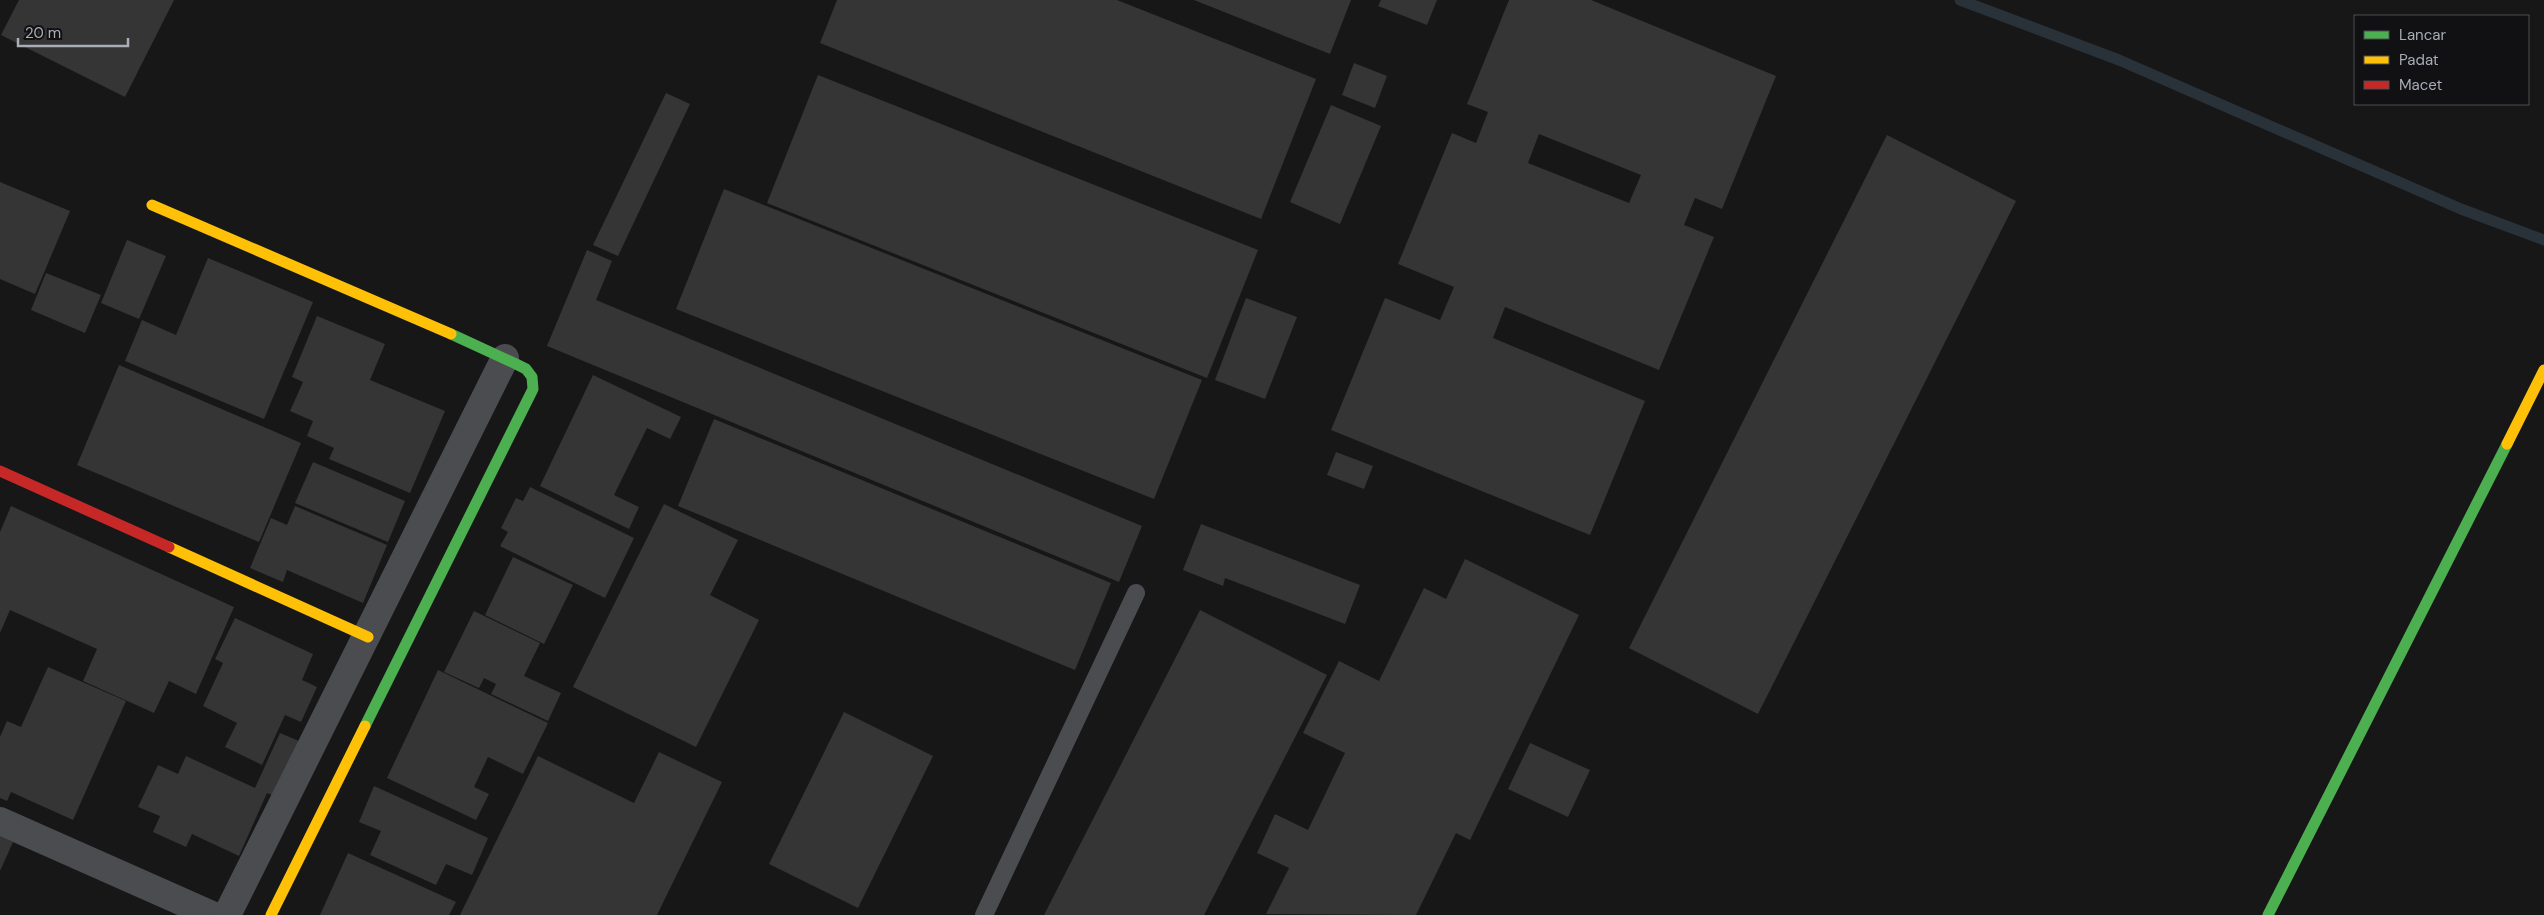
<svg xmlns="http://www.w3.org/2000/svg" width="2544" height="915" font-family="'DM Sans',sans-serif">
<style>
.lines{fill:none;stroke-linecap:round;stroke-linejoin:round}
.stream{stroke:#2a3239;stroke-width:11}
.building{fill:#353536;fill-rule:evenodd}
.lane{stroke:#4b4c50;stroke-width:18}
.street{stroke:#4b4c50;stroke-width:28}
.fast{stroke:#4caf50;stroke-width:11}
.slow{stroke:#ffc107;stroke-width:11}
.jam{stroke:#c62828;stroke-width:11}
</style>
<rect width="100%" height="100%" fill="#171717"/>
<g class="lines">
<path class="stream" d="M1960 0 2119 60 2461 209 2544 240"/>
</g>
<g class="building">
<path d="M19 0H174L125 97 1 35Z"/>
<path d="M837 0H1117L1316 79 1261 219 820 43Z"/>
<path d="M1194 0H1351L1330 54Z"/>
<path d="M1381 0H1437L1427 25 1378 6Z"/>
<path d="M1509 0H1591L1776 76 1722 209 1695 198 1684 225 1714 237 1659 370 1505 307 1493 338 1645 401 1590 535 1331 430 1385 298 1440 320 1454 287 1398 264 1452 133 1476 143 1488 112 1467 104ZM1539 134 1641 175 1629 203 1528 163Z"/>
<path d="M1354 63 1387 76 1375 108 1342 95Z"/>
<path d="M818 75 1258 250 1207 378 767 203Z"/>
<path d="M666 93 690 104 618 256 593 245Z"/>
<path d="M1331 105 1381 126 1340 224 1290 202Z"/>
<path d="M1887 135 2016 201 1758 714 1629 648Z"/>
<path d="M0 182 70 211 35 294 0 279Z"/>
<path d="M724 189 1202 380 1154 499 676 309Z"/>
<path d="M127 240 166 256 139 319 101 303Z"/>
<path d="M587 250 612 261 596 300 1142 526 1119 582 547 346Z"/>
<path d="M208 258 313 302 264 419 125 361 142 320 176 335Z"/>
<path d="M46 273 101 295 85 333 31 310Z"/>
<path d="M1246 298 1297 317 1265 399 1215 380Z"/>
<path d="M317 316 385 344 370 380 445 411 410 493 329 459 334 448 307 436 313 421 290 411 303 382 292 377Z"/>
<path d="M119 365 301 443 259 542 77 465Z"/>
<path d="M593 375 681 417 670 439 647 428 614 495 639 507 629 529 540 486Z"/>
<path d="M714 419 1111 583 1075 670 678 506Z"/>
<path d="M1336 452 1373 466 1364 489 1327 475Z"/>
<path d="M313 462 405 501 388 542 295 503Z"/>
<path d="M530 487 634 538 605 598 500 546 508 532 501 528 516 498 523 501Z"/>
<path d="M664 504 738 540 710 595 759 620 696 747 573 687Z"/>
<path d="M11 506 234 607 196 694 169 681 154 713 83 681 97 649 10 610 0 633V532Z"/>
<path d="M295 506 387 545 363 603 287 570 283 582 250 568 271 518 287 525Z"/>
<path d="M1201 524 1360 585 1345 624 1225 578 1223 586 1183 570Z"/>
<path d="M513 557 573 585 544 644 485 615Z"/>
<path d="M1465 559 1579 615 1470 840 1456 833 1416 915 1266 914 1289 868 1257 853 1275 814 1308 830 1345 753 1303 733 1339 661 1379 681 1424 588 1446 599Z"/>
<path d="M1200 610 1327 675 1204 915H1044Z"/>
<path d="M474 611 540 643 524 676 561 693 548 721 491 694 496 684 484 678 479 688 444 672Z"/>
<path d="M235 618 313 654 302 680 317 687 301 722 285 715 262 765 225 747 237 723 203 706 223 663 215 659Z"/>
<path d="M48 667 126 701 73 820 11 792 7 801 0 798V737L7 721 21 727Z"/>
<path d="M438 670 548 723 523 774 488 757 474 787 489 794 476 820 387 778Z"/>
<path d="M844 712 933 756 858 908 769 864Z"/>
<path d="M280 733 299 741 274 796 267 793 239 856 192 834 186 847 153 832 160 816 138 807 158 765 178 774 186 756 255 788Z"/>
<path d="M1530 743 1590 770 1568 817 1508 789Z"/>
<path d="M659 752 722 782 657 915H460L538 756 634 803Z"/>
<path d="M374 786 488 838 472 875 446 864 436 885 370 855 381 831 359 822Z"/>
<path d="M0 836 13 842 0 871Z"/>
<path d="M348 853 456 902 449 915H320Z"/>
</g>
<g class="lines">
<path class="lane" d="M984 915 1136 593"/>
<g class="street">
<path d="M0 821 212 915"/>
<path d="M227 915 505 358"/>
</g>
<g class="fast">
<path d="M365 726 533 389 532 377 526 369 516 364 451 334"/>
<path d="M2268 915 2507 444"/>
</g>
<g class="slow">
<path d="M152 205 451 334"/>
<path d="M2507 444 2544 370"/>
<path d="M169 547 368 637"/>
<path d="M271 915 365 726"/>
</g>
<path class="jam" d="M0 471 169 547"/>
</g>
<rect x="2354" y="15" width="175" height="90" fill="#111113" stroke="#4d4f55"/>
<rect x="2364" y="31" width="25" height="8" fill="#4caf50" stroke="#4d4f55"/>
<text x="2399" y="40" font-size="15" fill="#a8adb8">Lancar</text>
<rect x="2364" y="56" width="25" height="8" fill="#ffc107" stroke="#4d4f55"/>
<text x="2399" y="65" font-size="15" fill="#a8adb8">Padat</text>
<rect x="2364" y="81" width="25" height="8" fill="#c62828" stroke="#4d4f55"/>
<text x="2399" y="90" font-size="15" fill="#a8adb8">Macet</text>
<path d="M18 38v8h110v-8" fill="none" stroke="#a8adb8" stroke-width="2.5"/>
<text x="25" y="38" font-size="15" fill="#a8adb8" stroke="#111113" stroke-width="4" paint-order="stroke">20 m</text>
</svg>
